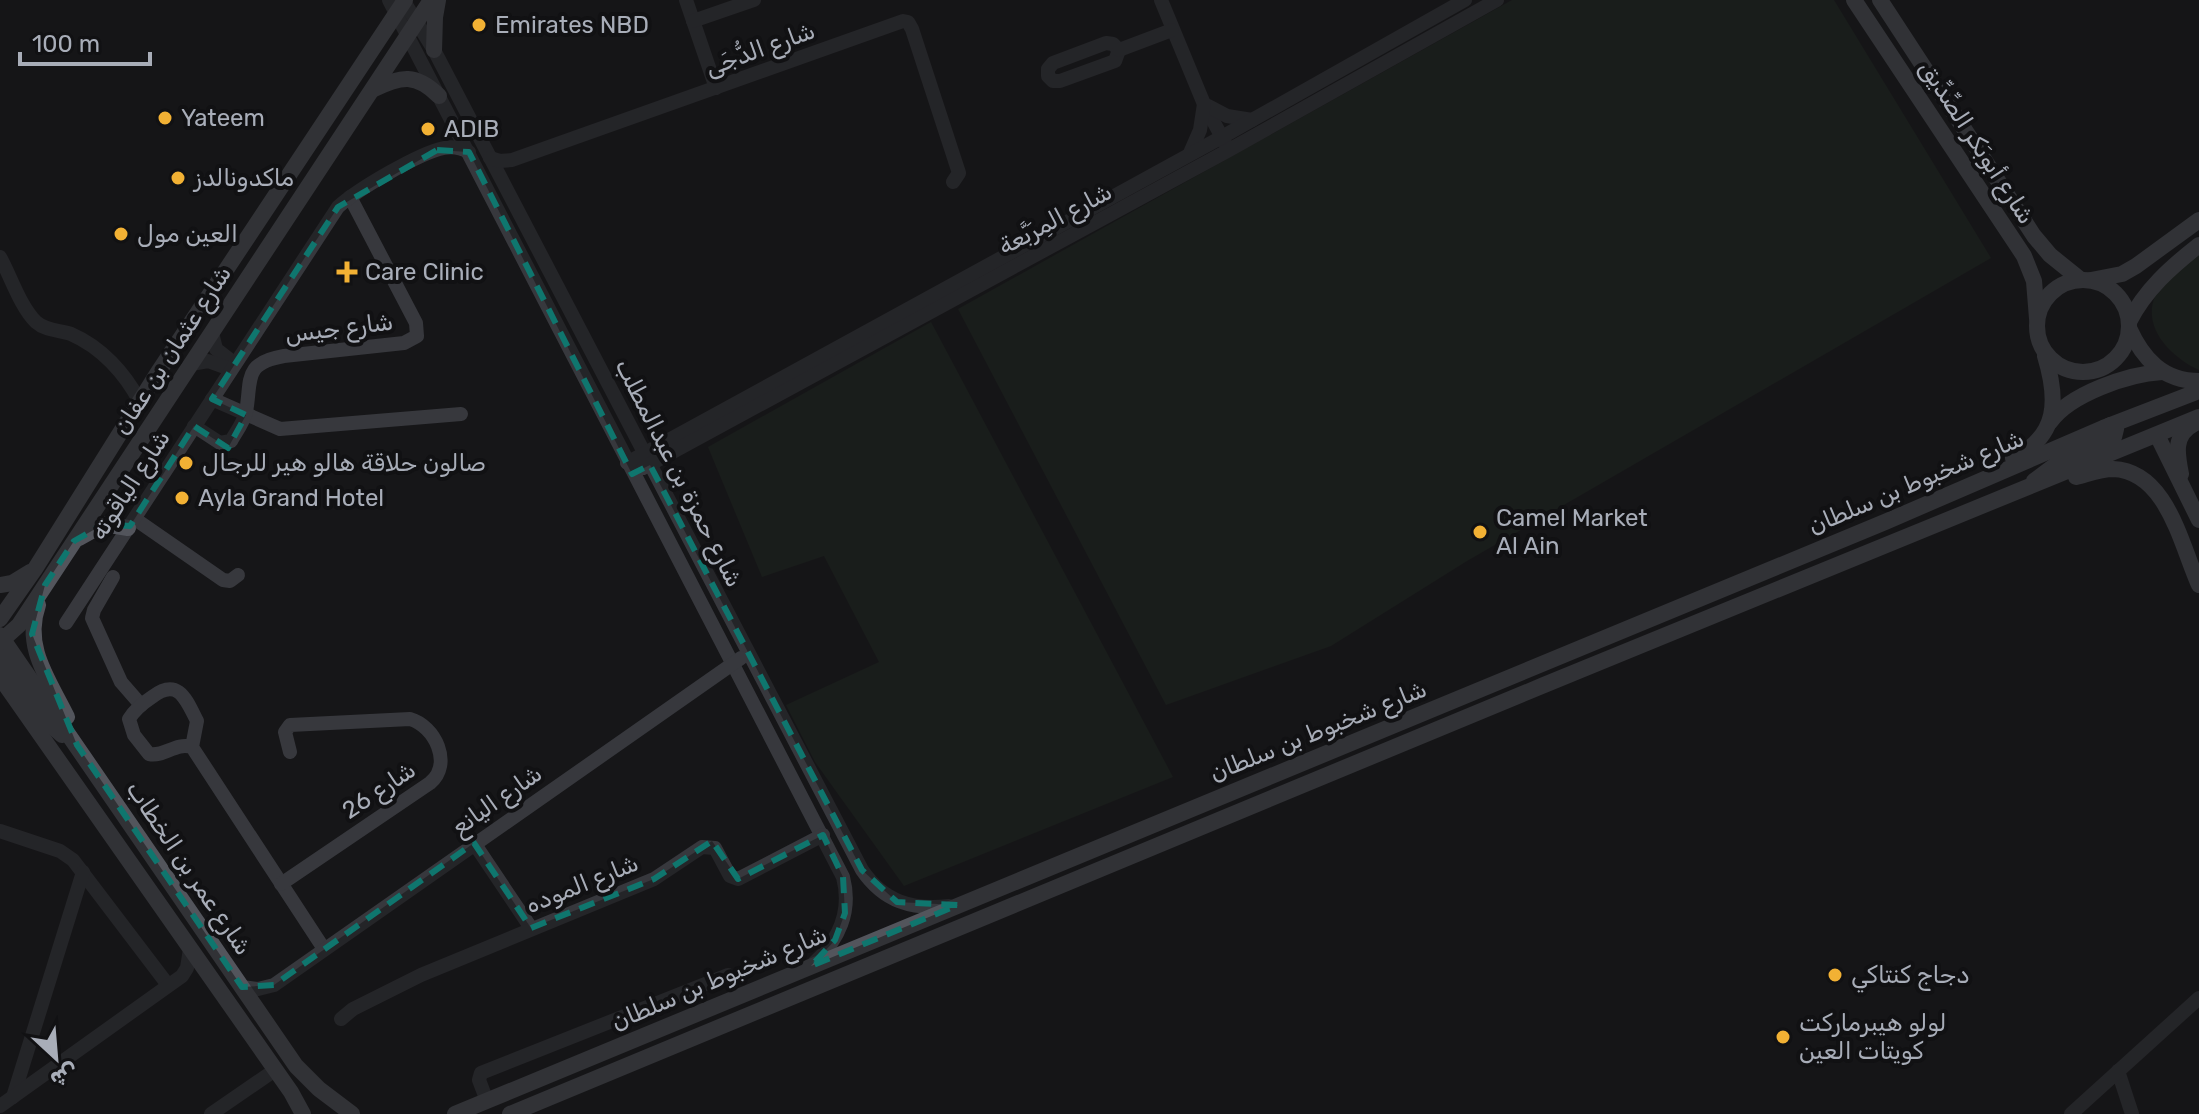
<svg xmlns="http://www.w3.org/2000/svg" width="2199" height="1114" font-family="Rubik,'Noto Naskh Arabic',sans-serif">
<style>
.green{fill:#1e261f}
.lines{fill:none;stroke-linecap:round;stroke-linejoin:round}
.minor{stroke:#37383d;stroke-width:14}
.major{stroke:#53555c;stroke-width:16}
.marked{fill:none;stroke:#0f766e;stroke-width:6;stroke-dasharray:16 10;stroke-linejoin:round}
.poi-dot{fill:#f2b134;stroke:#111113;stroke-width:3}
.labels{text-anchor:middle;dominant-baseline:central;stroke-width:8;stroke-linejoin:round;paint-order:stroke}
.poi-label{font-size:24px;fill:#a8adb8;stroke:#111113;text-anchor:start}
.street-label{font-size:24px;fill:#a8adb8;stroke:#111113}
</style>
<rect width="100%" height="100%" fill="#161618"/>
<g class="green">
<path d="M1512 0H1834L1991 258 1467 561 1331 646 1166 705 958 309Z"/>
<path d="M2199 253V370C2165 354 2133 317 2165 281 2175 271 2188 262 2199 253Z"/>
<path d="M931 322 1173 777 904 886 815 762 786 705 879 662 824 556 762 577 708 447Z"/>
</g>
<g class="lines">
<g class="minor">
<path d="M389 0 843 877C852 911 839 940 814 963"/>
<path d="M403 0 434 50 862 870C884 902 912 910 949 906"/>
<path d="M686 0 716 88"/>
<path d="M1161 0 1204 104 1225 143"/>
<path d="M693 21 754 0"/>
<path d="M1106 43 1113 44 1119 50 1115 61 1060 81H1053L1048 76V69L1053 63Z"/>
<path d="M1119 50 1172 30"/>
<path d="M1208 106 1227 116 1252 120"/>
<path d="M1190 153 1200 130 1204 104"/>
<path d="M490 158 500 161 512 160 903 21 908 22 912 29 959 173 953 182"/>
<path d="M0 257C11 277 20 306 36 322 46 331 59 330 71 334 101 347 125 373 140 402"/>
<path d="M212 333 216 349 234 363"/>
<path d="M191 364 208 361 230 369"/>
<path d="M212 399 280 429 461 414"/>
<path d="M194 426 220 443 231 441C236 432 244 422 246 412 252 381 242 363 284 356L404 343 417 336 416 323 350 197"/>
<path d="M627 463 1222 137 1465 0"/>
<path d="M643 468 1229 150 1497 0"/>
<path d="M135 519 223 580 230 581 238 575"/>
<path d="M113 577 94 610 92 618 121 682 141 705"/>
<path d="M66 623 338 207C358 189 419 153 444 148 453 146 461 148 469 152"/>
<path d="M192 747C175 742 165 757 149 754L134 735 129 719C135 709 143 703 152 697 178 677 186 699 197 721L192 747 324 949"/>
<path d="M0 831 60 851 73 860 168 985"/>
<path d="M474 843 531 928"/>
<path d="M281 884 430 783C453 764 435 726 410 719L290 725 285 732 290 752"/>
<path d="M242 987 258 989 274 985 741 658"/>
<path d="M341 1019 353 1009 421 975 654 879 702 847 715 848 730 876 738 879 823 835"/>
<path d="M2118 1071 2132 1114"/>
<path d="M13 1097 83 872"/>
<path d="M487 1101 479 1080 481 1073 728 975"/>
<path d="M0 1106 182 976 187 968 190 949"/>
<path d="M211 1114 275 1070"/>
<path d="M2071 1114 2199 998"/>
</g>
<g class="major">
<path d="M1854 0 2024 256 2034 281 2037 318"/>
<path d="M1880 0 2034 236 2050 255 2081 280"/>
<path d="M434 50 435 17 438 0"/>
<path d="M374 89C401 76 416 73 439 96"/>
<circle cx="2083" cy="326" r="46"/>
<path d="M2091 280 2122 274 2136 266 2199 220"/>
<path d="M2129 322C2145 290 2171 267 2199 245"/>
<path d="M2129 328C2143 359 2163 381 2199 381"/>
<path d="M2050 422C2070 394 2128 374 2162 372"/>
<path d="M2157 435 2199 520"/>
<path d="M2013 458C2059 436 2058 399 2045 356"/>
<path d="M2181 474C2177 454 2173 435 2194 424"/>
<path d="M2076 477C2088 474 2101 469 2113 469 2167 471 2181 545 2199 585"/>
<path d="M2034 481 2066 457 2114 437 2116 429 2110 425"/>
<path d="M79 538 104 524 128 528"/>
<path d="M0 585 12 583 30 572"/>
<path d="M38 605C23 647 49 680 67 717"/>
<path d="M0 619 35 569 157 374 405 0"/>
<path d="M0 635 296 1066 319 1089 352 1114"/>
<path d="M0 642 19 625 431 0"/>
<path d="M0 657 47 722 62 735"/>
<path d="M0 677 291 1092 303 1114"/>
<path d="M455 1114 1885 522 2103 428 2199 391"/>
<path d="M510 1114 1544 685 2199 417"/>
</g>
</g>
<path d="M0 0H2199V1114H0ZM437 150 469 152 632 474 650 465 862 870 897 902 958 905 811 966 835 940 845 913 843 877 823 835 738 879 712 841 654 879 531 928 474 843 274 985 242 987 77 745 32 634 45 585 74 541 104 524 130 526 194 426 228 448 246 415 212 399 338 207Z" fill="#161618" fill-opacity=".55" fill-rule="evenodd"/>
<path class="marked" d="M437 150 469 152 632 474 650 465 862 870 897 902 958 905 811 966 835 940 845 913 843 877 823 835 738 879 712 841 654 879 531 928 474 843 274 985 242 987 77 745 32 634 45 585 74 541 104 524 130 526 194 426 228 448 246 415 212 399 338 207Z"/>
<g class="poi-dot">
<circle cx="479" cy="25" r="8"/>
<circle cx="165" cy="118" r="8"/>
<circle cx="428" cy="129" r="8"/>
<circle cx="178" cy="178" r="8"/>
<circle cx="121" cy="234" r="8"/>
<path d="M343 260h8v8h8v8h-8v8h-8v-8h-8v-8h8z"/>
<circle cx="186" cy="463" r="8"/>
<circle cx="182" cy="498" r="8"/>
<circle cx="1480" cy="532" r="8"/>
<circle cx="1835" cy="975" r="8"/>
<circle cx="1783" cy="1037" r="8"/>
</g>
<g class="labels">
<g class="poi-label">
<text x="495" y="25">Emirates NBD</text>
<text x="181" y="118">Yateem</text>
<text x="444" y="129">ADIB</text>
<text x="194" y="178">ماكدونالدز</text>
<text x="137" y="234">العين مول</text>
<text x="365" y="272">Care Clinic</text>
<text x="202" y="463">صالون حلاقة هالو هير للرجال</text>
<text x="198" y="498">Ayla Grand Hotel</text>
<text x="1496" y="518">Camel Market<tspan x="1496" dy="28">Al Ain</tspan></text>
<text x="1851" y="975">دجاج كنتاكي</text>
<text x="1799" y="1023">لولو هيبرماركت<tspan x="1799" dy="28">كويتات العين</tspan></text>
</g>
<g class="street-label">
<text transform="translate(760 49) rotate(-20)">شارع الدُّجَى</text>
<text transform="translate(1977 142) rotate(57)">شارع أبوبَكر الصِّدِّيق</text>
<text transform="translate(1055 219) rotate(-28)">شارع المِرَبَّعة</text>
<text transform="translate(339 328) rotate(-7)">شارع جيس</text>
<text transform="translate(172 350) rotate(-57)">شارع عثمان بن عفان</text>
<text transform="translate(679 473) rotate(63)">شارع حمزة بن عبدالمطلب</text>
<text transform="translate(1916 482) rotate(-23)">شارع شخبوط بن سلطان</text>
<text transform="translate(130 485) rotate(-57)">شارع الياقوته</text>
<text transform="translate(1318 731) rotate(-22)">شارع شخبوط بن سلطان</text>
<text transform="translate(379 790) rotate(-34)">شارع 26</text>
<text transform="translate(497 800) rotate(-35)">شارع اليانع</text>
<text transform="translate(189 868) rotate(56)">شارع عمر بن الخطاب</text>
<text transform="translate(582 884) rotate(-22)">شارع الموده</text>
<text transform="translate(719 978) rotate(-23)">شارع شخبوط بن سلطان</text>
</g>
</g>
<g transform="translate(56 1058) rotate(154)" stroke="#111113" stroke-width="6" paint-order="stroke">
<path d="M0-6L14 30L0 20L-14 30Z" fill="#a8adb8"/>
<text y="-12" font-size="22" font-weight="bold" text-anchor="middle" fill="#a8adb8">ش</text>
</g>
<path d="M20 52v12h130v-12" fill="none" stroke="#a8adb8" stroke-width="4"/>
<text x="32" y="52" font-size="24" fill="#a8adb8" stroke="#111113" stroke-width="6" paint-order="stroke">100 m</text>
</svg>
